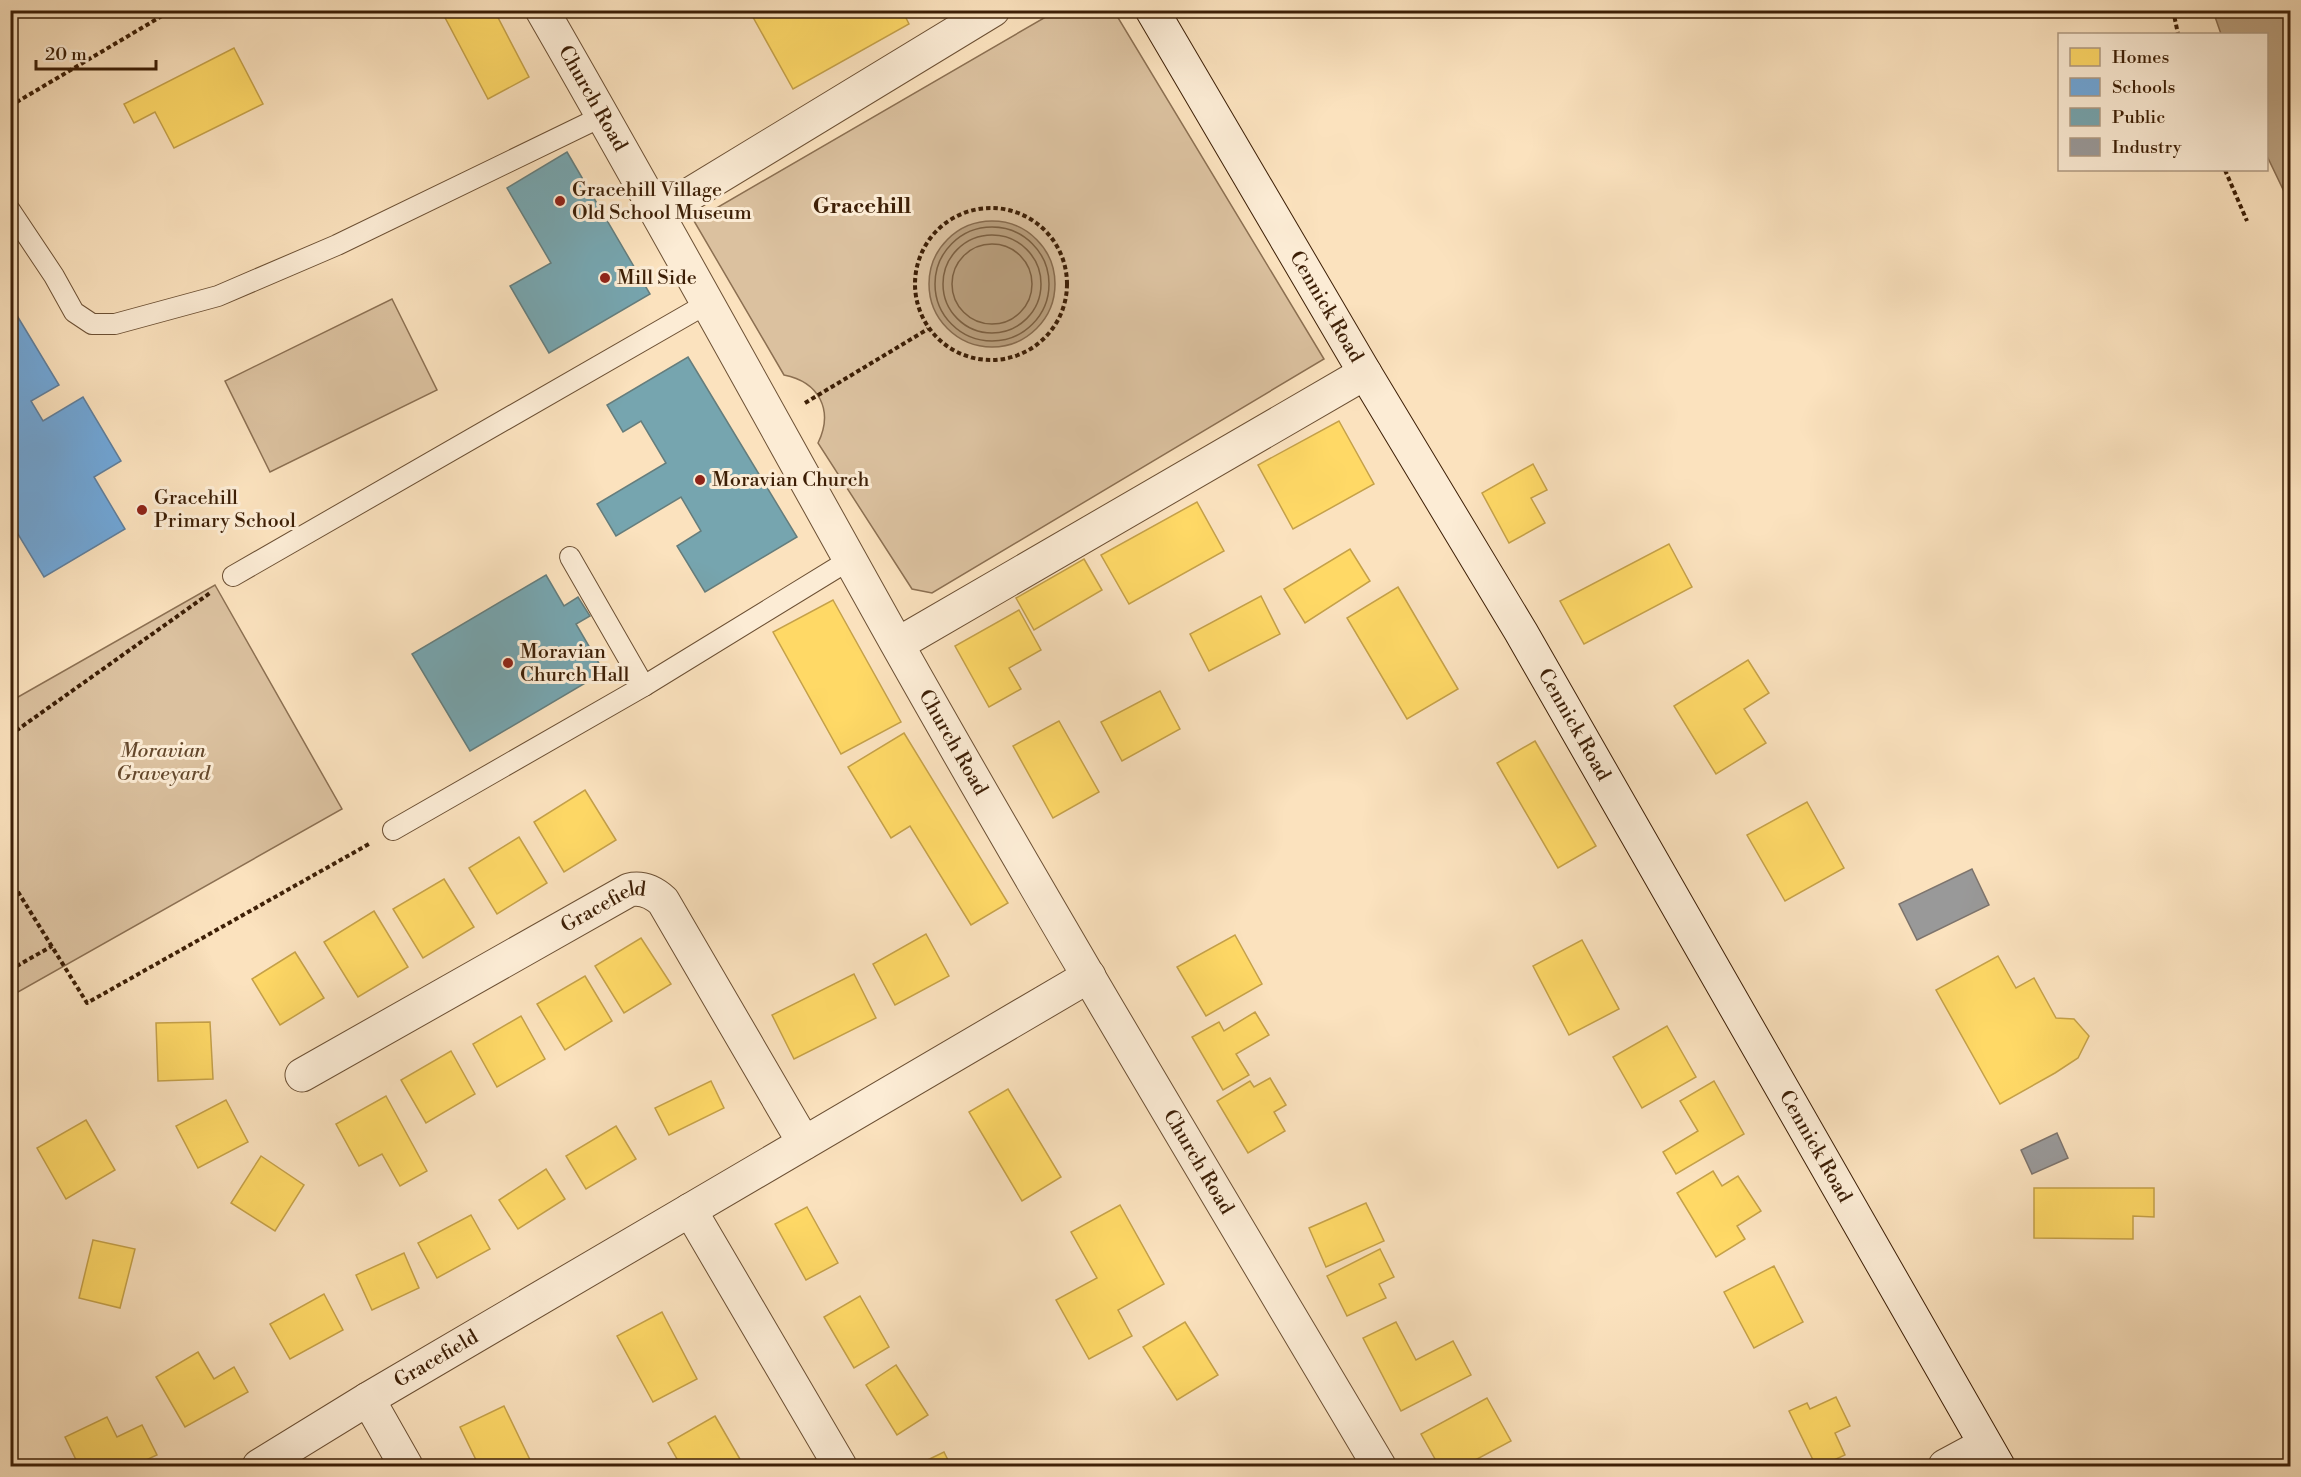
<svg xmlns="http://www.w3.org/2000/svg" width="2301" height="1477" font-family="'Libre Bodoni',serif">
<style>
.green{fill:#dbc19f;stroke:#8c7052;stroke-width:1.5}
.water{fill:#baa07f;stroke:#886c4f;stroke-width:1.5}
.homes{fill:#ffd966;stroke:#c5a149;stroke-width:1.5}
.schools{fill:#6fa8dc;stroke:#607f9c;stroke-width:1.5}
.public{fill:#76a5af;stroke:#657d7c;stroke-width:1.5}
.industry{fill:#999;stroke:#7d746d;stroke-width:1.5}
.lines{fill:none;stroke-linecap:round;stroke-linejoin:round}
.shore{stroke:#7c6042;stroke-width:1.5}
.lane-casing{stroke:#6c5034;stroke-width:22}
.street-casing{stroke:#6c5034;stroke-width:35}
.secondary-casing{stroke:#3d1f06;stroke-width:35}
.path{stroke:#3d1f06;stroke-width:4;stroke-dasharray:4.5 3;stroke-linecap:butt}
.lane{stroke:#fcecd5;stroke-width:20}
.street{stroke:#fcecd5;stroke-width:33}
.secondary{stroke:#fcecd5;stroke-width:33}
.poi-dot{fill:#8f2418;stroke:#fcecd5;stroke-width:2}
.labels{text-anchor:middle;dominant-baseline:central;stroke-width:6;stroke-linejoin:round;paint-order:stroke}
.street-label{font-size:20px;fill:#3d1f06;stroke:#fcecd5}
.poi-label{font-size:20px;fill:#3d1f06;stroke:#fcecd5;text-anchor:start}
.park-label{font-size:20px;font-style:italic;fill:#64482c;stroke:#fcecd5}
.quarter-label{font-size:22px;font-weight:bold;fill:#3d1f06;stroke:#fcecd5}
</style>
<rect width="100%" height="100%" fill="#fbe2be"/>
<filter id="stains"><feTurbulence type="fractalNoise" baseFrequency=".00333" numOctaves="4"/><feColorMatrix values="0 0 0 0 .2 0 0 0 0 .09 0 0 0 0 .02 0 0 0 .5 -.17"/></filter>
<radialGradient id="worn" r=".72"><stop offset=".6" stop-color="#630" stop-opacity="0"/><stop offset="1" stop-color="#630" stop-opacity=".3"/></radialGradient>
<g class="green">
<path d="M1056 11H1114L1324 359 932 593 912 589 818 443C834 410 819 382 784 375L694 221Z"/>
<path d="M392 299 437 390 270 472 225 381Z"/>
<path d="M215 585 342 809 11 996V701Z"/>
</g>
<g class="water">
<path d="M2213 11H2290V204L2267 156 2266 34H2221Z"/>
<circle cx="992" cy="284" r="63"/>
</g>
<g class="homes">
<path d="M441 10H494L529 77 488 99Z"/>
<path d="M749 10H800L803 17 814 10H902L909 24 793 89Z"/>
<path d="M234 48 263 104 174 148 155 112 134 123 124 104Z"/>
<path d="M1339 421 1374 484 1293 529 1258 465Z"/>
<path d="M1533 464 1547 490 1531 498 1545 523 1509 543 1482 493Z"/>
<path d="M1197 502 1224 551 1129 604 1101 555Z"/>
<path d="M1669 544 1692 587 1584 644 1560 601Z"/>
<path d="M1350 549 1370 581 1305 623 1284 589Z"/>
<path d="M1084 559 1102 590 1034 630 1016 598Z"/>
<path d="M1398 587 1458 689 1407 719 1347 618Z"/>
<path d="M1261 596 1280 634 1209 671 1190 634Z"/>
<path d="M833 600 901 722 841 754 773 632Z"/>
<path d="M1019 610 1041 650 1009 668 1021 689 989 707 955 646Z"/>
<path d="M1748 660 1769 693 1744 709 1766 743 1716 774 1674 706Z"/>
<path d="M1160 691 1180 729 1122 761 1101 722Z"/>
<path d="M1059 721 1099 792 1053 818 1013 746Z"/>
<path d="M904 733 1008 903 971 925 910 826 891 838 848 767Z"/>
<path d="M1535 741 1596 846 1558 868 1497 763Z"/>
<path d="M585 790 616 840 564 872 534 822Z"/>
<path d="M1807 802 1844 868 1785 901 1747 835Z"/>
<path d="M519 837 547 883 497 914 469 868Z"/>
<path d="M444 879 474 927 423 958 393 909Z"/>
<path d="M374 911 408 967 358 997 324 942Z"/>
<path d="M926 934 949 976 895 1005 873 964Z"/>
<path d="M1235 935 1262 984 1206 1016 1177 967Z"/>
<path d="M641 938 671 984 624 1013 595 966Z"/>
<path d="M1582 940 1619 1009 1569 1035 1533 966Z"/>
<path d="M295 952 324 998 280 1025 252 979Z"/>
<path d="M1998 956 2016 988 2034 978 2056 1018 2074 1019 2089 1036 2078 1058 2055 1073 2000 1104 1936 990Z"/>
<path d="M854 974 876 1018 794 1059 772 1015Z"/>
<path d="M585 976 612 1021 565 1050 537 1004Z"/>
<path d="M1255 1012 1269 1035 1236 1054 1249 1075 1223 1090 1192 1037 1219 1022 1224 1031Z"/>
<path d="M521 1016 545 1059 497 1087 473 1044Z"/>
<path d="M210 1022 213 1079 158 1081 156 1023Z"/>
<path d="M1667 1026 1696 1077 1642 1108 1613 1057Z"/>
<path d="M451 1051 475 1094 426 1123 401 1080Z"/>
<path d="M1270 1078 1286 1105 1274 1112 1285 1131 1248 1153 1217 1101 1250 1081 1254 1087Z"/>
<path d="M711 1081 724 1108 669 1135 655 1108Z"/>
<path d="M1714 1081 1744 1134 1676 1174 1663 1152 1698 1131 1680 1101Z"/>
<path d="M10 1088 17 1089 10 1127Z"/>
<path d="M1008 1089 1061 1177 1022 1201 969 1112Z"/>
<path d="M386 1096 427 1171 400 1186 382 1154 359 1166 336 1124Z"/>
<path d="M226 1100 248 1142 198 1168 176 1126Z"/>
<path d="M86 1120 115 1170 66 1199 37 1148Z"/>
<path d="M616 1126 636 1159 586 1189 566 1156Z"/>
<path d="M261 1156 304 1185 275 1231 231 1203Z"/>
<path d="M546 1169 565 1199 518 1229 499 1200Z"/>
<path d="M1713 1171 1722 1186 1738 1176 1761 1211 1737 1226 1745 1239 1716 1257 1677 1193Z"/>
<path d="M2034 1188H2154V1217L2133 1216V1239L2034 1238Z"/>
<path d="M1366 1203 1384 1241 1326 1267 1309 1228Z"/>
<path d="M1120 1205 1164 1284 1118 1310 1132 1336 1089 1359 1056 1300 1097 1278 1071 1232Z"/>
<path d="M807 1207 838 1263 806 1280 775 1224Z"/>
<path d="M471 1215 490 1249 437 1278 418 1243Z"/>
<path d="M93 1240 135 1249 120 1308 79 1298Z"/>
<path d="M1380 1249 1394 1277 1379 1284 1386 1298 1347 1316 1327 1276Z"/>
<path d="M404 1253 419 1288 372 1310 356 1275Z"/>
<path d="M1774 1266 1803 1322 1754 1348 1724 1292Z"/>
<path d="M324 1294 343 1330 290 1359 270 1324Z"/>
<path d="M860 1296 889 1347 854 1368 824 1317Z"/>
<path d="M662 1312 697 1379 653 1402 617 1336Z"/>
<path d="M1185 1322 1218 1375 1177 1400 1143 1347Z"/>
<path d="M1396 1322 1416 1360 1453 1341 1471 1375 1401 1411 1363 1338Z"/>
<path d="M198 1352 214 1379 234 1367 248 1392 185 1427 156 1377Z"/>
<path d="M896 1365 928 1415 897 1435 866 1385Z"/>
<path d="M1836 1397 1850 1426 1835 1433 1845 1455 1821 1466H1816L1789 1411 1807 1403 1810 1409Z"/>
<path d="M1487 1398 1511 1441 1464 1466H1439L1421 1434Z"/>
<path d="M504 1406 533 1466H479L460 1427Z"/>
<path d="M715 1416 744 1466H681L668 1443Z"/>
<path d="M107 1417 117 1437 142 1425 157 1455 133 1466H79L65 1437Z"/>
<path d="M944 1452 951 1466H915Z"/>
</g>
<path class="schools" d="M10 304 59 385 31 401 43 421 83 397 121 461 94 477 125 529 44 577 10 521Z"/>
<g class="public">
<path d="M567 152 650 294 549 353 510 286 551 263 507 188Z"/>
<path d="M688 357 797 537 705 592 677 546 701 531 681 497 616 536 597 504 666 463 641 421 623 432 607 405Z"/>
<path d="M546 575 564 606 578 597 590 616 576 624 604 672 470 751 412 654Z"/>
</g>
<g class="industry">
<path d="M1972 869 1989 905 1917 940 1899 904Z"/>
<path d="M2057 1133 2068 1158 2032 1174 2021 1150Z"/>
</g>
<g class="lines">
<g class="shore">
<circle cx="992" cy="284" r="57"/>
<circle cx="992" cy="284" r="49"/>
<circle cx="992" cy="284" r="40"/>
</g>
<g class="lane-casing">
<g id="lane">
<path d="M10 210 54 276 74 312 92 324H115L218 296 337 245 603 116"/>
<path d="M570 557 644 686"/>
<path d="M233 576 708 303"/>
<path d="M393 830 644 686 851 559"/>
</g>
</g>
<g class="street-casing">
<g id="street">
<path id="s1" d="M542 10C663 220 779 433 897 644 1053 921 1217 1193 1379 1466"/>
<path d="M659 213 993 10"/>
<path d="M898 644 1365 373"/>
<path id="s2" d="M302 1075 629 890C642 887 653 892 663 901L804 1143"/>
<path d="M690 1210 840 1466"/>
<path d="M368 1399 406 1466"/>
<path id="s3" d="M259 1466 368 1399 1089 976"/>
<path d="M1945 1466 1984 1445"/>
</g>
</g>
<g class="secondary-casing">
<g id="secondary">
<path id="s4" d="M1152 10 1365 373 1521 632 1998 1466"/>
</g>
</g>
<g class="path">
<path d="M2173 10 2178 34"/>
<path d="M10 106 172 10"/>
<path d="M2225 170 2247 221"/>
<circle cx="991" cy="284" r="76"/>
<path d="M805 403 928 329"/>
<path d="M10 735 210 593"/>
<path d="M10 879 87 1003 369 844"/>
<path d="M10 970 52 946"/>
</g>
<use href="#lane" class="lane"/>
<use href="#street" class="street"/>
<use href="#secondary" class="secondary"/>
</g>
<g class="poi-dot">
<circle cx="560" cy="201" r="6"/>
<circle cx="605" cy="278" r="6"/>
<circle cx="700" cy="480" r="6"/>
<circle cx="142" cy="510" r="6"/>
<circle cx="508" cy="663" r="6"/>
</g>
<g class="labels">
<g class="street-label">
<text stroke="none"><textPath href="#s1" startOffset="102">Church Road</textPath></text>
<text stroke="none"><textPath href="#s4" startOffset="344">Cennick Road</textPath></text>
<text stroke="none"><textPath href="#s4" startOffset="830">Cennick Road</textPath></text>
<text stroke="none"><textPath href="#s1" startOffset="840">Church Road</textPath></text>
<text stroke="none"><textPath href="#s2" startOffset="346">Gracefield</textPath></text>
<text stroke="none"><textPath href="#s4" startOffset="1316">Cennick Road</textPath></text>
<text stroke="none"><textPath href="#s1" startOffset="1326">Church Road</textPath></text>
<text stroke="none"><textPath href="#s3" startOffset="207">Gracefield</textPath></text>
</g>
<g class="poi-label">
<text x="572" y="190">Gracehill Village<tspan x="572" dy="23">Old School Museum</tspan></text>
<text x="617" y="278">Mill Side</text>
<text x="712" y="480">Moravian Church</text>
<text x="154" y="498">Gracehill<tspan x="154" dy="23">Primary School</tspan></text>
<text x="520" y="652">Moravian<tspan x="520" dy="23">Church Hall</tspan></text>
</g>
<g class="park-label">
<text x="163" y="751">Moravian<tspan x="163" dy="23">Graveyard</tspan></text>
</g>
<g class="quarter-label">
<text x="862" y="206">Gracehill</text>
</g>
</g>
<rect width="2301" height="1477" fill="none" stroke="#fbe2be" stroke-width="36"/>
<rect x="12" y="12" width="2277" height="1453" fill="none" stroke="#3d1f06" stroke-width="3"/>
<rect x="18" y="18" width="2265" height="1441" fill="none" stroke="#3d1f06" stroke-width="1.5"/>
<rect x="2058" y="33" width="210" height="138" fill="#fcecd5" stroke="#b09a82" stroke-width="1.5"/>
<rect x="2070" y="48" width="30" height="18" fill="#ffd966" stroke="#b09a82" stroke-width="1.5"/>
<text x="2112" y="63" font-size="18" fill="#3d1f06">Homes</text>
<rect x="2070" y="78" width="30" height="18" fill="#6fa8dc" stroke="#b09a82" stroke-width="1.5"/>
<text x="2112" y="93" font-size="18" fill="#3d1f06">Schools</text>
<rect x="2070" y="108" width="30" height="18" fill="#76a5af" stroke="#b09a82" stroke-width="1.5"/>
<text x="2112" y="123" font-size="18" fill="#3d1f06">Public</text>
<rect x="2070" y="138" width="30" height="18" fill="#999999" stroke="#b09a82" stroke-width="1.5"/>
<text x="2112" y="153" font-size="18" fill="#3d1f06">Industry</text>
<path d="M36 60v9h120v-9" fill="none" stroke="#3d1f06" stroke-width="3"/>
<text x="45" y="60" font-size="18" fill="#3d1f06" stroke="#fcecd5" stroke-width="4.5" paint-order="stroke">20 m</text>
<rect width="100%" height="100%" filter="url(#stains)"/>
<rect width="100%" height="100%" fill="url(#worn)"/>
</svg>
